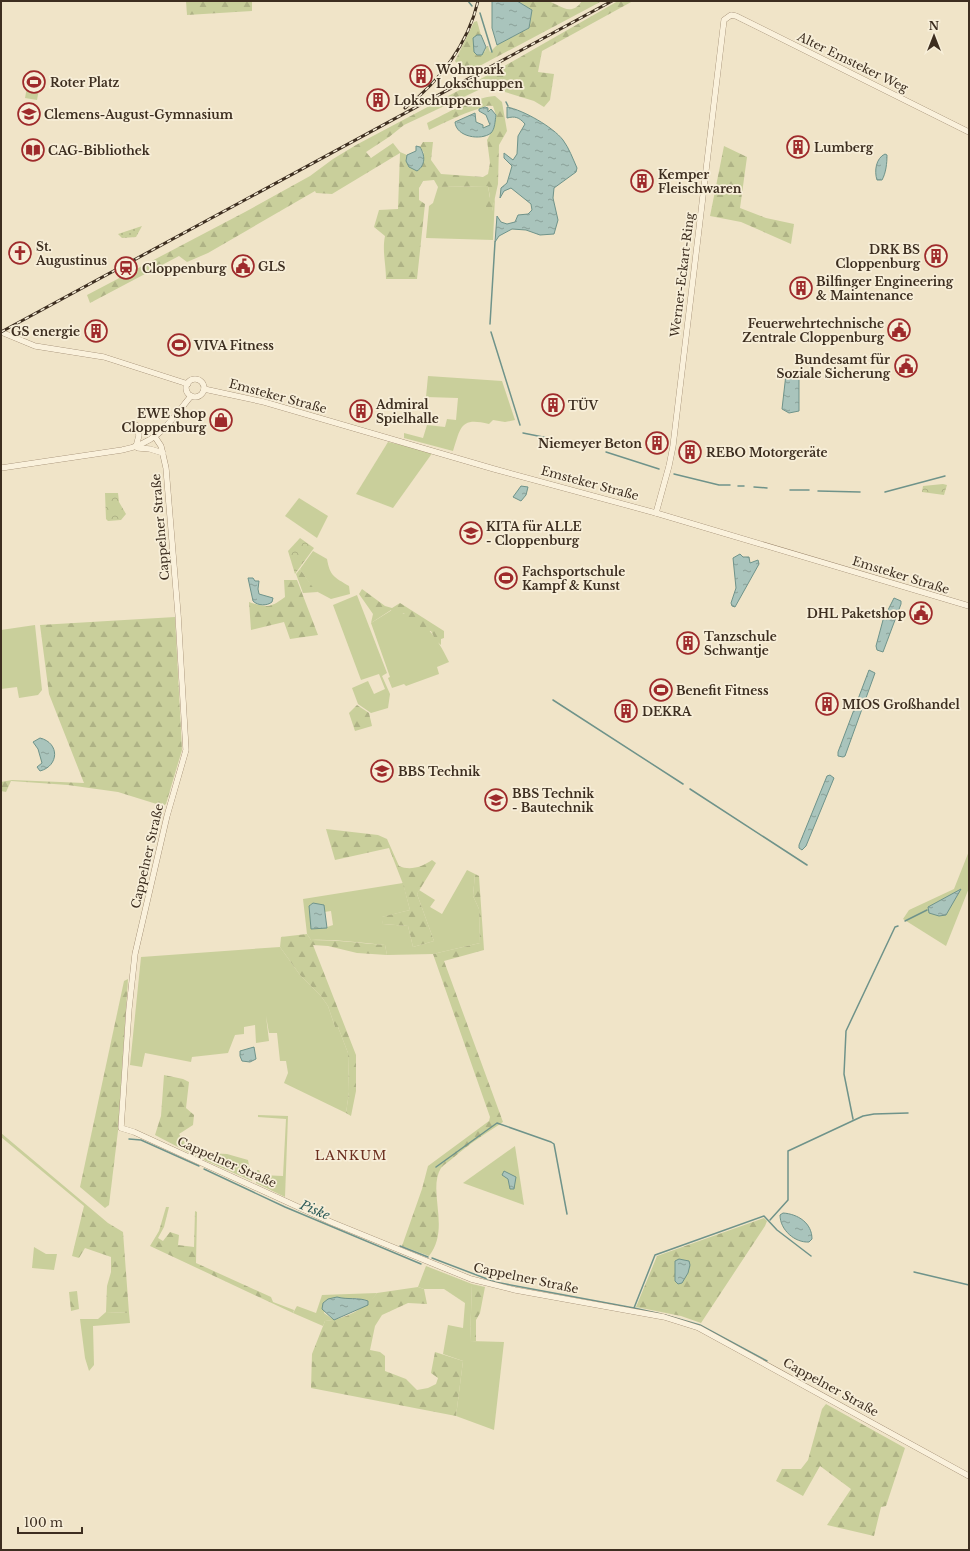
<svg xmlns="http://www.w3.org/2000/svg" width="970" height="1551" font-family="'Libre Baskerville',serif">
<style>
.grass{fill:#c9cf9b;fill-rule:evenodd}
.forest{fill:url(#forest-firs)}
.park{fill:url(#park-crowns)}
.garden{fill:url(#garden-dots)}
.water{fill:url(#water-ripples);stroke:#6f938a}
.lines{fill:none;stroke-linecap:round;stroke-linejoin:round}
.stream{stroke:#6f938a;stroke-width:1.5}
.tertiary-casing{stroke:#8d765c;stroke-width:6}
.tertiary{stroke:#faf1dc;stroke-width:5.5}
.rail-casing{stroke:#3d2e20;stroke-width:3}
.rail{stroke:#f7eed8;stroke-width:1.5;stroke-dasharray:4.5;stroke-linecap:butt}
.labels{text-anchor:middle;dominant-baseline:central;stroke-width:3.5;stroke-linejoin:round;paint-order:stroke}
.street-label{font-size:12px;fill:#3d2e20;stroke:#f7eed8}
.poi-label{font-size:12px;font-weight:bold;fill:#3d2e20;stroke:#f7eed8;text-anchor:start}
.neighbourhood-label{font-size:13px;letter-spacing:1px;fill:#6b2e1e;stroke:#f7eed8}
.water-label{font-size:13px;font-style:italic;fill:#2f5d5a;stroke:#f7eed8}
</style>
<defs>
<pattern id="forest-firs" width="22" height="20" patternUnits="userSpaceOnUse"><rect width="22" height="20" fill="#c9cf9b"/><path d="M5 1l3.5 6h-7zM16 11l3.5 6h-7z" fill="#aeb285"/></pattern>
<pattern id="park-crowns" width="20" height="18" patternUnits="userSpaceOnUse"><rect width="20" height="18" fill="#c9cf9b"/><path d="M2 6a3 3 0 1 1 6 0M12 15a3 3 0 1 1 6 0" fill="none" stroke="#aeb285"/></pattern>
<pattern id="garden-dots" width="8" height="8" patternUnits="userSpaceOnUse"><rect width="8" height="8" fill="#c9cf9b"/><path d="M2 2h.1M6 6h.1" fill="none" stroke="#aeb285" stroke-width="1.8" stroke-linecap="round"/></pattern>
<pattern id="water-ripples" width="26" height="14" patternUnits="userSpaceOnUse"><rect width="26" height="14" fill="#a9c4bc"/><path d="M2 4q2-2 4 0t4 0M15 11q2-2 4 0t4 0" fill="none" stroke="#8ba098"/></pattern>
</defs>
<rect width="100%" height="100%" fill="#f0e4c8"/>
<g class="grass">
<path d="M30 70 42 73 37 100 25 98Z"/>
<path d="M488 186 492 211 495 197 493 240 426 238 429 206 433 203 438 187Z"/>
<path d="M428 376 502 381 515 420 505 422 493 420 489 424C460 417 461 427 453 451L404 438V433L423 438 427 425 445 427 447 419 456 420 458 398 426 397Z"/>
<path d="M388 442 433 452 393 508 356 494Z"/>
<path d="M299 498 328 516 317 538 285 516Z"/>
<path d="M313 551 327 559C330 576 334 577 349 586L350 594 331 599 314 590 300 569Z"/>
<path d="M357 595 387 673 382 676 390 694 388 708 371 713 358 704 352 688 368 681 374 694 385 689 379 674 361 680 333 605Z"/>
<path d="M392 610C423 617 436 635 449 662L437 667 439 674 406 686 404 684 392 688 388 678 390 677 371 623Z"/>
<path d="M35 625 42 690 38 695 19 698 17 687 1 689V630Z"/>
<path d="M969 851V888L946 946 903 919 909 910 954 889Z"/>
<path d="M467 870 475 874 473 896 479 909 480 943 433 954 387 955 385 945C360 943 336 939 311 940L307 934 303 899 403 883 410 910 382 917 383 924 408 926 413 947 434 941 417 894 419 890 435 900 430 907 442 914ZM310 904 324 905V912L331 911 333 925 327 927Z"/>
<path d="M280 947 300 975 321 996 328 1006 335 1027H338L348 1053 349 1092 346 1113 284 1083 288 1073 286 1061H280L277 1033H269L266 1016H254H266L269 1041 256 1043 255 1025 244 1027V1034L235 1035 228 1053 192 1057 191 1062 145 1053 142 1067 130 1065 141 957Z"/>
<path d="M258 1115 288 1116 285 1197 256 1183 257 1170H259L261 1175 283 1176 286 1119 258 1117Z"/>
<path d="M515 1146 524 1205 463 1183Z"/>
<path d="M209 1153 227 1154 248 1160 252 1181 204 1160 205 1154Z"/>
<path d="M34 1247 46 1254H57L54 1270 32 1268Z"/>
<path d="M426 1266 472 1284 470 1341 504 1342 494 1430 456 1416 463 1361 443 1354 448 1325 463 1328 465 1303 444 1289H424L418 1287Z"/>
<path d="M377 1293 368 1305V1301L357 1298 328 1299 324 1313 334 1320 325 1321 323 1326 293 1313 297 1306 316 1313 322 1295Z"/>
<path d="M106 1312 129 1313 130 1323 93 1326 94 1365 89 1371 85 1358 80 1319H98Z"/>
</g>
<g class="forest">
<path d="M186 1H252V11L187 15Z"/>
<path d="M517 1C526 1 536 0 546 1 558 2 570 19 582 1H602L472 70 460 68 455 61 474 22 477 21 481 35 473 38 485 52 486 47 488 46 490 52 497 45 529 28 532 10Z"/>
<path d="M618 1H633L542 51 538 72 554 74 550 100 544 107 534 101 505 92 495 80 487 86 404 125 389 137 366 152 371 158 393 143 400 152 407 155 406 161 424 153 420 147 423 142H433L431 160 441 174 483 177 488 174 490 163 487 140 494 127 496 115 493 106C486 105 484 107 478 109 461 114 446 122 429 130L427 123C448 113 471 98 495 96L502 102 507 131 499 145 498 184 492 211 488 212 486 210V202L490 197 488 186 438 187 434 180 423 181 419 188V200L425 204 417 279H386C386 264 382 251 385 236L374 227 379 210 398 209 400 153 332 194 316 193 315 191 208 253 187 262 179 256 90 303 87 295 245 212 310 176 333 159 356 145 501 68Z"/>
<path d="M724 146 747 157 740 208 766 218 794 224 791 244 741 222 710 216Z"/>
<path d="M300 569 314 589 318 592 303 593 296 574Z"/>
<path d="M284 580H297L318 635 290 639 284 622 251 630 249 602C267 608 270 608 285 597Z"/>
<path d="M362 589 385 606 392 608 400 603 444 631V638L441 639V645L436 641 431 631 422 633 419 623 409 625 404 613 394 616 391 610 371 623 373 614 359 594Z"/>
<path d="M175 617 182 750 166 804 163 806 118 792 68 785 11 781 6 792 1 791V782L12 780 84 783 49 694 40 625Z"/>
<path d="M357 705 369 713 372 726 355 731 349 713Z"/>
<path d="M326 829 378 835 387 839 399 866C410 871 422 867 432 860L436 863 417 894 434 941 413 947 408 926 383 924 381 917 410 910 403 884 389 848 335 860Z"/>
<path d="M475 874 479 876 484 950 444 961 503 1122C485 1134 469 1144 453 1158 450 1161 444 1164 441 1168 427 1191 451 1228 429 1256L402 1246 422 1189 428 1166 489 1121 490 1117 433 954 480 943 479 909 473 896Z"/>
<path d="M307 934 311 940C336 940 360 943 385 945L387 955 357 953 328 946 313 945 356 1055V1091L351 1116 346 1113 349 1092 348 1053 338 1027H335L328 1006 321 996 300 975 280 947 281 937Z"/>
<path d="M128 979 118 1131 109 1205 105 1208 80 1187 124 981Z"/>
<path d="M164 1075 183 1079 189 1082 186 1108 194 1115 193 1125 179 1134 185 1143 200 1149 199 1158 155 1135 161 1116Z"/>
<path d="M1 1133 108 1223 123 1232 129 1313 106 1312 107 1286 111 1272V1257L85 1248 79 1258 72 1256 84 1206 1 1137Z"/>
<path d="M166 1207H169L164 1227 158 1238 163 1241 170 1232 179 1235 178 1245 194 1247 195 1211 197 1212 196 1263 271 1297 273 1302 294 1310 293 1313 150 1246 159 1231Z"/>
<path d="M764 1218 767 1221 765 1226 701 1323 681 1316 636 1307 657 1256Z"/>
<path d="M472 1284 485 1287 480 1313 476 1320V1341H470Z"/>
<path d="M418 1287 424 1289 427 1304 408 1303 382 1315 375 1326 370 1350 380 1352 385 1356V1371L406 1379 417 1390 428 1388 436 1384 438 1378 431 1373 435 1352 463 1361 456 1416 311 1388 312 1354 325 1321C346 1319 365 1309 377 1293Z"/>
<path d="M77 1291 79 1309 71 1311 69 1292Z"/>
<path d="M826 1404 905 1448 886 1506 881 1507 874 1536 827 1525 851 1489 820 1466 803 1496 776 1481 782 1469H801L808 1460 822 1409Z"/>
</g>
<g class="park">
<path d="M943 484 947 485 944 495 922 492 923 486Z"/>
<path d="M105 493H118L119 502 126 514 121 520 108 521 106 519Z"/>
<path d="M300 538 314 548 295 574 288 551Z"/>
</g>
<path class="garden" d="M142 226 136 237 122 238 118 234Z"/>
<g class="water">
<path d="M492 1H517L532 10 529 28 497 45 492 28Z"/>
<path d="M477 35H481L486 47 482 55H477L474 52 473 38Z"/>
<path d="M485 107 488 108V112L491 109 496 115C495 121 495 129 491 133 481 141 456 137 455 122L475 113 476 122 483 125V128L490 125 486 115 479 111V109Z"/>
<path d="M507 107C523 110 553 127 563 140 569 148 573 159 577 168L576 172 554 188 553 198 558 220 554 234 540 235 526 230 512 229 499 236 495 242 497 216 501 222 507 224 515 222 518 215 528 214 532 210 531 204 511 188 504 191 500 198 501 188 507 183 512 166 504 158V153L513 160 517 154 518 136 525 124C519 117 515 116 507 118Z"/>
<path d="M416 146 420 147C425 155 426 165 417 171L409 167 406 161 407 155 416 151Z"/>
<path d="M885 154 887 155C887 163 886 173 882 180H877C874 171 876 158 885 154Z"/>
<path d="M793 372 799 375V411L789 413 782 409 786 374Z"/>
<path d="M521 486 528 487 526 495 521 501 513 497Z"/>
<path d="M740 554 743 557H749L750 563 758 560 759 564 735 607 732 606 731 603 736 588 733 558Z"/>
<path d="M248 578H253L255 581H259L258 589 259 594 273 598 272 602C267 606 258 606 253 601Z"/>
<path d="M894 598 901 601V604L883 652 877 650 876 646 883 620Z"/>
<path d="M869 670 875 673 845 756 843 757 838 756V752Z"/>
<path d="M40 738C60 743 59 766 40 771L37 767 42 763 38 749 33 742Z"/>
<path d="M830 775 834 778 806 846 802 850 799 848V845L827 776Z"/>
<path d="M961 889 946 915 939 916 929 913 928 907Z"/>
<path d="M313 903 324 905 327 928 311 929 309 906Z"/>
<path d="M254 1047 256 1059 250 1062 242 1061 240 1056V1051Z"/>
<path d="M504 1171 516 1177 514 1189H510L508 1179 502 1175Z"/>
<path d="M783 1213C798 1214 812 1223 812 1239L809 1242C795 1243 780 1230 780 1215Z"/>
<path d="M679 1259 689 1261 690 1265 688 1273 682 1283 678 1284 675 1281V1261Z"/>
<path d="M337 1297C348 1300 358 1297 368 1301V1305L334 1320 322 1309 323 1303 328 1299Z"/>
</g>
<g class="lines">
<g class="stream">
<path d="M468 1 472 6"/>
<path d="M480 13 492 52"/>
<path d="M506 102 508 106"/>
<path d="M490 324 495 242"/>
<path d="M491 332 520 425"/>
<path d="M523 433 548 438"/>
<path d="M606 452 659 469"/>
<path d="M674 474 719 485H730"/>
<path d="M738 486H744"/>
<path d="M754 487 767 488"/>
<path d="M790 490H809"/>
<path d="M818 491 860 492"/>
<path d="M885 492 945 476"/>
<path d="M553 700 683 784"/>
<path d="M690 789 807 865"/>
<path d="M905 921 927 910"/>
<path d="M853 1119 844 1074 846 1031 895 927 898 926"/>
<path d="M129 1139 141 1140 199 1166"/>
<path d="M436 1167 497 1123 551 1142 554 1144 567 1214"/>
<path d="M204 1169 285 1207 421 1264"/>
<path d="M770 1220 788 1200V1151L863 1116 874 1114 908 1113"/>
<path d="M400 1246 428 1257"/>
<path d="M432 1258 495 1282 634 1308 655 1255 764 1216 777 1230 811 1256"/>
<path d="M914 1272 969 1285"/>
<path d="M634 1308 661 1314"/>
<path d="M665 1315 700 1325 767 1361"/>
</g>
<g class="tertiary-casing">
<g id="tertiary">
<path d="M1 332 35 346 104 357 188 384"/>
<circle cx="195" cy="388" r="9"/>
<path d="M204 389 264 402 494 469 656 513 969 606"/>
<path d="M136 425 139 435 136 447"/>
<path d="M155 437 161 446 166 468 178 614 186 750 167 816 135 954 129 1009 121 1128 134 1132 331 1222 471 1279 515 1290 664 1317 699 1328 969 1476"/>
<path d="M138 448 150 449 163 453"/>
<path d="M1 468 122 450C158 443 169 423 191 396"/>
<path d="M656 513 669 466 673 446 724 20 731 15 736 16 969 132"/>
</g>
</g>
<use href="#tertiary" class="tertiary"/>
<g class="rail-casing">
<g id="rail">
<path d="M405 108C440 81 468 44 478 1"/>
<path d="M1 332 612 1"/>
</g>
</g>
<use href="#rail" class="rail"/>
</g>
<defs>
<g id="building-ring" transform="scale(1.15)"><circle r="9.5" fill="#f7eed8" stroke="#9e2a2b" stroke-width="1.5"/><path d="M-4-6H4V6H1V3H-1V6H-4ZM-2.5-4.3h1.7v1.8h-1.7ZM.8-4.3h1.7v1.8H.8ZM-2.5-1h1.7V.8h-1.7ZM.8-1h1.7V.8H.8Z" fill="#9e2a2b"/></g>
<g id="stadium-ring" transform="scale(1.15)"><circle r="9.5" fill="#f7eed8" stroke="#9e2a2b" stroke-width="1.5"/><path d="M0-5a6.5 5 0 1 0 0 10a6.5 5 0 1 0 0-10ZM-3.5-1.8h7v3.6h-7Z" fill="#9e2a2b"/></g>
<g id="school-ring" transform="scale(1.15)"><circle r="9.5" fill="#f7eed8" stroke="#9e2a2b" stroke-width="1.5"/><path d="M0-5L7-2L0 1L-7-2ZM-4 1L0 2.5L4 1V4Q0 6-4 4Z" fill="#9e2a2b"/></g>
<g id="library-ring" transform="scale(1.15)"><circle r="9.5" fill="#f7eed8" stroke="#9e2a2b" stroke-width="1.5"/><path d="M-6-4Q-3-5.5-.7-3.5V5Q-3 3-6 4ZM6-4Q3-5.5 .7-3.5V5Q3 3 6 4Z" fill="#9e2a2b"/></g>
<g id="church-ring" transform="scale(1.15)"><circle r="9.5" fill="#f7eed8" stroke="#9e2a2b" stroke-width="1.5"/><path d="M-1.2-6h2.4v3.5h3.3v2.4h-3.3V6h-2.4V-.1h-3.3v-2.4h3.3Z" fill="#9e2a2b"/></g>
<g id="civic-ring" transform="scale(1.15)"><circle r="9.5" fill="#f7eed8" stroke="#9e2a2b" stroke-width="1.5"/><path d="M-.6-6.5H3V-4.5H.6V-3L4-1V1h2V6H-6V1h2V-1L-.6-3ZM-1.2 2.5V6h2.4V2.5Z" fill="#9e2a2b"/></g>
<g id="station-ring" transform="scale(1.15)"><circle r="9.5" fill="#f7eed8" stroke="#9e2a2b" stroke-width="1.5"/><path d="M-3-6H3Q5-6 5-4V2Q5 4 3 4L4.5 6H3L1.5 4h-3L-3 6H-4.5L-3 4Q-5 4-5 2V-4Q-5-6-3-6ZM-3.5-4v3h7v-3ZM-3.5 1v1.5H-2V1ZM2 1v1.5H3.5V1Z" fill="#9e2a2b"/></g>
<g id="shop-ring" transform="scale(1.15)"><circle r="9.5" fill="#f7eed8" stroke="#9e2a2b" stroke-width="1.5"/><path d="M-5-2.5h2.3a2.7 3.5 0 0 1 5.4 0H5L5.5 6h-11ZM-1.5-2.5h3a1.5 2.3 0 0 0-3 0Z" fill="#9e2a2b"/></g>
</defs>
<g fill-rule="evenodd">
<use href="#building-ring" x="421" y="76"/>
<use href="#stadium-ring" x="34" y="82"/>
<use href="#building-ring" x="378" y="100"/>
<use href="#school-ring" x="29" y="114"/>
<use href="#building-ring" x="798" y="147"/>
<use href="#library-ring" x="33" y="150"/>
<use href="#building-ring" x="642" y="181"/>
<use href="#church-ring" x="20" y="253"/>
<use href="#building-ring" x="936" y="256"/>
<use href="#civic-ring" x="243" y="266"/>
<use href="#station-ring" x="126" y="268"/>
<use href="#building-ring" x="801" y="288"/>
<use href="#civic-ring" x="899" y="330"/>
<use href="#building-ring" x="96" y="331"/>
<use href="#stadium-ring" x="179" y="345"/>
<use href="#civic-ring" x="906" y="366"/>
<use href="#building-ring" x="553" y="405"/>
<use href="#building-ring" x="361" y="411"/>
<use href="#shop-ring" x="221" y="420"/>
<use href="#building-ring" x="657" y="443"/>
<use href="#building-ring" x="690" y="452"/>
<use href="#school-ring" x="471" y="533"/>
<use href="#stadium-ring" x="506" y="578"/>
<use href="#civic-ring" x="921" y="613"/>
<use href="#building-ring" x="688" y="643"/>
<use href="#stadium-ring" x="661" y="690"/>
<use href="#building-ring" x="827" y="704"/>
<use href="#building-ring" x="626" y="711"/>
<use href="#school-ring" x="382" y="771"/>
<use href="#school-ring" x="496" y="800"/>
</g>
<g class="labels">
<g class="street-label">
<text transform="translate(853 62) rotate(26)">Alter Emsteker Weg</text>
<text transform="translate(682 275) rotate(-83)">Werner-Eckart-Ring</text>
<text transform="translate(278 396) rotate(15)">Emsteker Straße</text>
<text transform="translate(590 483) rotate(15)">Emsteker Straße</text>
<text transform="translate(160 527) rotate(-95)">Cappelner Straße</text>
<text transform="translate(901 575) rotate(17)">Emsteker Straße</text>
<text transform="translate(147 856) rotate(-77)">Cappelner Straße</text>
<text transform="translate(227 1162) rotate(24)">Cappelner Straße</text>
<text transform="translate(526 1278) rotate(12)">Cappelner Straße</text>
<text transform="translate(831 1387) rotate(29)">Cappelner Straße</text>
</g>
<g class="poi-label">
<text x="436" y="69">Wohnpark<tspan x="436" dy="14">Lokschuppen</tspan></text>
<text x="50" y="82">Roter Platz</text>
<text x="394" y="100">Lokschuppen</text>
<text x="44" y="114">Clemens-August-Gymnasium</text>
<text x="814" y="147">Lumberg</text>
<text x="48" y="150">CAG-Bibliothek</text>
<text x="658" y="174">Kemper<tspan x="658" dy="14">Fleischwaren</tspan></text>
<text x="36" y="246">St.<tspan x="36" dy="14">Augustinus</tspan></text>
<text x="920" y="249" text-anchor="end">DRK BS<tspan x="920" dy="14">Cloppenburg</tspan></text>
<text x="258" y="266">GLS</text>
<text x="142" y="268">Cloppenburg</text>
<text x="816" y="281">Bilfinger Engineering<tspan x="816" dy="14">&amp; Maintenance</tspan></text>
<text x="884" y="323" text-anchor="end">Feuerwehrtechnische<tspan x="884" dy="14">Zentrale Cloppenburg</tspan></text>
<text x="80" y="331" text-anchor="end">GS energie</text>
<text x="194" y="345">VIVA Fitness</text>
<text x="890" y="359" text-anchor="end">Bundesamt für<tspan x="890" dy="14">Soziale Sicherung</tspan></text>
<text x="376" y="404">Admiral<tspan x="376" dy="14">Spielhalle</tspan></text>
<text x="568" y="405">TÜV</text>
<text x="206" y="413" text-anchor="end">EWE Shop<tspan x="206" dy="14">Cloppenburg</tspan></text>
<text x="642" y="443" text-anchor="end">Niemeyer Beton</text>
<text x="706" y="452">REBO Motorgeräte</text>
<text x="486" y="526">KITA für ALLE<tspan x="486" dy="14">- Cloppenburg</tspan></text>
<text x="522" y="571">Fachsportschule<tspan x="522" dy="14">Kampf &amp; Kunst</tspan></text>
<text x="906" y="613" text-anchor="end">DHL Paketshop</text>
<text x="704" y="636">Tanzschule<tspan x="704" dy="14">Schwantje</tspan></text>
<text x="676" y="690">Benefit Fitness</text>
<text x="842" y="704">MIOS Großhandel</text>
<text x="642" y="711">DEKRA</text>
<text x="398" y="771">BBS Technik</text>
<text x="512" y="793">BBS Technik<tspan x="512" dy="14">- Bautechnik</tspan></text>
</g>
<g class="neighbourhood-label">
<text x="351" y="1155">LANKUM</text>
</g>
<g class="water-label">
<text transform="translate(315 1210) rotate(23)">Piske</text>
</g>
</g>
<rect width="970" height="1551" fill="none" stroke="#3d2e20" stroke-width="4"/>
<g transform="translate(934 36)" stroke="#f7eed8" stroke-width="3" paint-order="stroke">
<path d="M0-3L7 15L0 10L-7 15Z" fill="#3d2e20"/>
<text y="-6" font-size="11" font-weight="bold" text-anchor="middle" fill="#3d2e20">N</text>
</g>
<path d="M18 1527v6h64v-6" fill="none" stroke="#3d2e20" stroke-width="2"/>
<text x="24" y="1527" font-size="12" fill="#3d2e20" stroke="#f7eed8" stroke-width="3" paint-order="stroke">100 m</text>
</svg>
